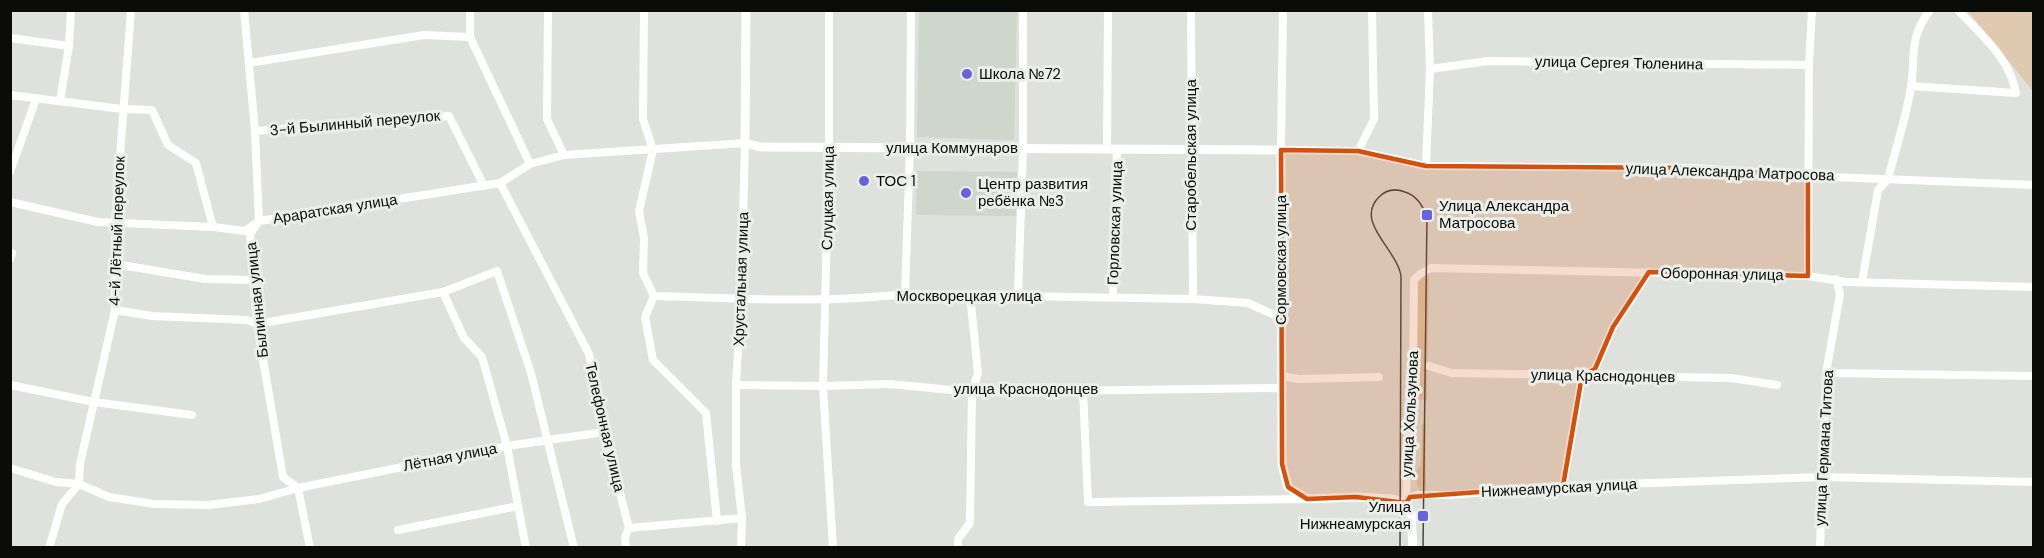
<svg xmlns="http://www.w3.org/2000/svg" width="2044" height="558" font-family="'DM Sans',sans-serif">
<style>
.built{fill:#cfd6cb}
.green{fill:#e0caaf}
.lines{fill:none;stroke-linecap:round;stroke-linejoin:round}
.minor{stroke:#fff;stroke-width:8}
.tertiary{stroke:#fff;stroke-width:9}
.tram{stroke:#474946;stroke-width:1.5}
.marked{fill:#d2510c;fill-opacity:0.2;stroke:#d2510c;stroke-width:4.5;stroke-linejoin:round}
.poi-dot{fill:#6664dd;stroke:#ebeee9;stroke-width:2}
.labels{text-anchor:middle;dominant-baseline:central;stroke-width:6;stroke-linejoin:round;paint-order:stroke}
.street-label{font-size:15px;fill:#0b0c0a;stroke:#ebeee9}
.poi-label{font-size:15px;fill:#0b0c0a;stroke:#ebeee9;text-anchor:start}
</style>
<rect width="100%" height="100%" fill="#dee1dc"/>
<g class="built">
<path d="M919 11H1017L1014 140 917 137Z"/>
<path d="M917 171 1017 172 1016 216 916 215Z"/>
</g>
<g class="green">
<path d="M1967 11H2033V91L1972 16Z"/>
<path d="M1429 273 1427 400 1415 399 1416 383 1421 384 1417 375 1416 368 1417 281 1422 275Z"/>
<path d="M1422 424H1426V492H1422L1417 486 1416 471 1421 465Z"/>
</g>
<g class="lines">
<g class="minor">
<path d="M244 10 255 131 259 221 250 234 253 280 257 324 283 477 298 488 310 548"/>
<path d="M470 10V37L530 164"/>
<path d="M548 10 547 119 564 155"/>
<path d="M644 10 643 119 653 150 639 211 644 238 643 273 654 296"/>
<path d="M829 10V148L823 386 833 548"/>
<path d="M1191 10 1193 299"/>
<path d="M1283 10 1281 150 1358 151 1426 166 1695 168 1808 176 2034 185"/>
<path d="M10 38 69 46"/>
<path d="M249 63 424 35 470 37"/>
<path d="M1430 69 1489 61 1809 65"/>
<path d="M1911 86 2016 93C2010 58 1981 35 1958 10"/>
<path d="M10 95 122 109 152 110 168 145 196 163 213 227"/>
<path d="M60 101 69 46 71 10"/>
<path d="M255 131 449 116 484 186"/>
<path d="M1107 149 1108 10"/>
<path d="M1358 151 1374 119 1372 10"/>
<path d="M1426 166 1430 69 1428 10"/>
<path d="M10 172 36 99"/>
<path d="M500 183 589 354 604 432 629 528 625 537 626 548"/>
<path d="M10 202 98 222 213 227 245 231 259 221 500 183 530 164 564 155 745 143 741 298 736 385V465L742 518 741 548"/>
<path d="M10 253H12L10 259"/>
<path d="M115 264 205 279 253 280"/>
<path d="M1808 276 1809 65 1812 10"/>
<path d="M1862 282 1878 190 1888 179C1896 148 1906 118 1911 87 1916 55 1908 39 1930 10"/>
<path d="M443 292 464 338 482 357 507 446 526 548"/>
<path d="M905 294 910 148 911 10"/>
<path d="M1018 295 1023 149V10"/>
<path d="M654 296C737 298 822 304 905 294L1193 299 1248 303 1281 318"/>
<path d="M654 296 645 317 653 360 706 413 717 521"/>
<path d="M1113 296 1117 149"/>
<path d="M115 310 152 316 247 320 257 324 443 292 497 271 531 373 574 548"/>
<path d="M1429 366 1451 373 1731 378 1777 385"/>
<path d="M1826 373 2034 376"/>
<path d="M1281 376 1299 379 1379 377"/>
<path d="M10 385 94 402 192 415"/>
<path d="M736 385 823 386 890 384 972 392 1281 388"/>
<path d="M1083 390 1088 502 1307 499"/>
<path d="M10 468 56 482 79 484 109 497 154 504 208 505 259 499 298 488 507 446 604 432"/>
<path d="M1563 486 1582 376 1595 369 1613 327 1649 272"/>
<path d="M1406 503 1409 400 1413 372 1414 280 1420 274 1431 268 1808 276 1846 282 2034 287"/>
<path d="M1406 503 1409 498 1417 495H1450L1563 486 1823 477 2034 482"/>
<path d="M629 528 742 518"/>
<path d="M398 530 518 506"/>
<path d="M49 548 62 504 79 484 80 464 115 310V223L131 10"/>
<path d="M958 548V539L970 523 972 392 978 373 970 295"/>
<path d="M1820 548 1826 373 1840 294 1836 279"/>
</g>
<path class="tertiary" d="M746 10 745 143 760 147 1281 150 1282 464 1288 487 1307 499 1356 497 1393 499 1406 503 1411 513 1413 548"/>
<path class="tram" d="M1400 548 1401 276C1397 249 1354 222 1379 197 1387 189 1395 188 1405 192 1417 196 1421 204 1427 215L1423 548"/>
</g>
<path class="marked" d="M1281 150 1358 151 1426 166 1695 168 1808 176V276L1649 272 1613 327 1595 369 1582 376 1563 486 1410 497 1406 503 1356 497 1307 499 1288 487 1282 464Z"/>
<g class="poi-dot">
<circle cx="967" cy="74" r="6"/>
<circle cx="864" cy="181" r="6"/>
<circle cx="966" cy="193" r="6"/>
<rect x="1421" y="209" width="12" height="12" rx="3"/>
<rect x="1417" y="510" width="12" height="12" rx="3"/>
</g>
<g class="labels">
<g class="street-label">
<text transform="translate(1619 63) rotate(1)">улица Сергея Тюленина</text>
<text transform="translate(355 123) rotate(-5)">3-й Былинный переулок</text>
<text x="952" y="148">улица Коммунаров</text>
<text transform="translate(1191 155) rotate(-90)">Старобельская улица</text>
<text transform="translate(1730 172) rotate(2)">улица Александра Матросова</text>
<text transform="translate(828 198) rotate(-89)">Слуцкая улица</text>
<text transform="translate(335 209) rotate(-9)">Араратская улица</text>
<text transform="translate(1115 223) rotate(-88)">Горловская улица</text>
<text transform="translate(117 231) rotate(-88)">4-й Лётный переулок</text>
<text transform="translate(1281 260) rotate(-90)">Сормовская улица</text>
<text transform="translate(1722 274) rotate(1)">Оборонная улица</text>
<text transform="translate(741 279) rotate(-88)">Хрустальная улица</text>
<text x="969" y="296">Москворецкая улица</text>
<text transform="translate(257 300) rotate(-96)">Былинная улица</text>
<text transform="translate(1603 376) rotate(1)">улица Краснодонцев</text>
<text x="1026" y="389">улица Краснодонцев</text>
<text transform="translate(1410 414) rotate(-87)">улица Хользунова</text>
<text transform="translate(605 427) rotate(77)">Телефонная улица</text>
<text transform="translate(1824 448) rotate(-87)">улица Германа Титова</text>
<text transform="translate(450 457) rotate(-11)">Лётная улица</text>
<text transform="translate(1559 488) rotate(-3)">Нижнеамурская улица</text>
</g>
<g class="poi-label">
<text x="979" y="74">Школа №72</text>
<text x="876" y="181">ТОС 1</text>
<text x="978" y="184">Центр развития<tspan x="978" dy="17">ребёнка №3</tspan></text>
<text x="1439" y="206">Улица Александра<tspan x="1439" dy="17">Матросова</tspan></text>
<text x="1411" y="507" text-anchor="end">Улица<tspan x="1411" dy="17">Нижнеамурская</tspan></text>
</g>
</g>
<rect width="2044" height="558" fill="none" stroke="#0b0c0a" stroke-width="24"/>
</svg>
